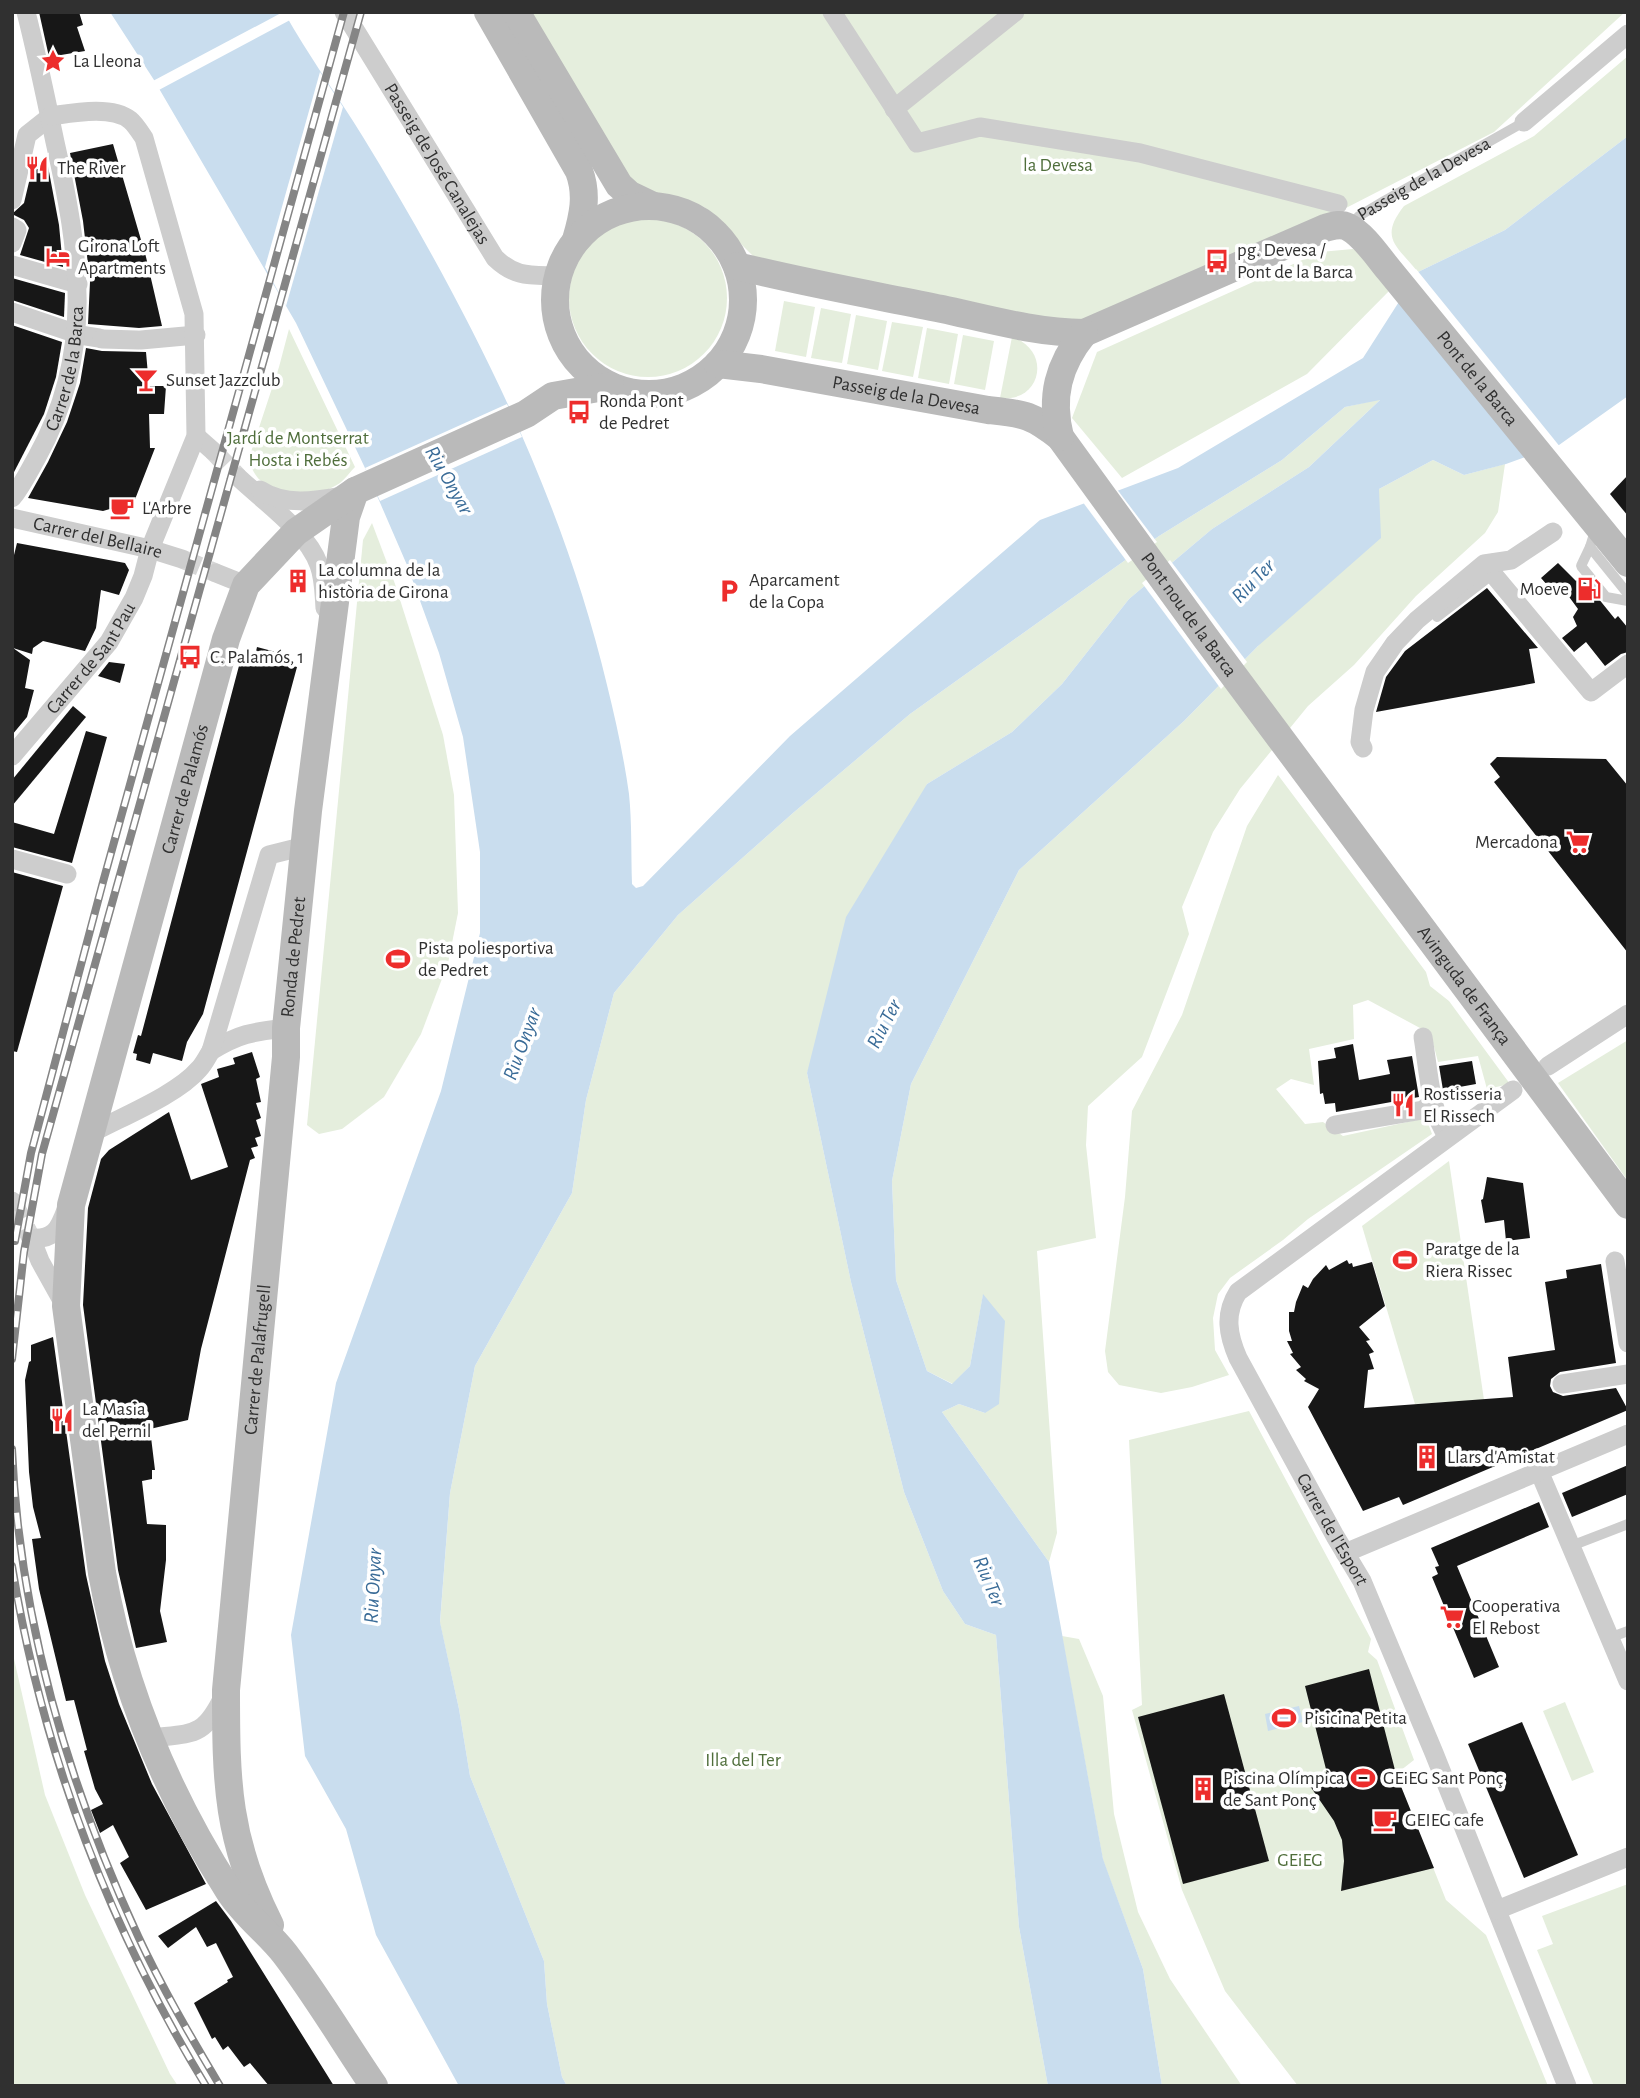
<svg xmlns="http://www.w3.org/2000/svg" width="1640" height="2098" font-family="'Alegreya Sans',sans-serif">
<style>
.green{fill:#e5eedd}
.water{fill:#c9ddee}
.pier{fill:#fff}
.building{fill:#171717}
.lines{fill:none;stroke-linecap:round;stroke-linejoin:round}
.street-tunnel{stroke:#d6d6d6;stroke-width:19;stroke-dasharray:19 10;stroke-linecap:butt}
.lane{stroke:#cdcdcd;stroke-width:10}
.street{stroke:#cdcdcd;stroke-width:19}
.secondary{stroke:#bababa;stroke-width:28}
.rail-casing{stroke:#858585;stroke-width:8}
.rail{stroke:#fff;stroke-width:5;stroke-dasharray:16;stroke-linecap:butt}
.labels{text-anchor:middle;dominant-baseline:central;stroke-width:7;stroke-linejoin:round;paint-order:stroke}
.poi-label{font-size:19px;fill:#303030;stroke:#fff;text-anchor:start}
.street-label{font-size:19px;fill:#303030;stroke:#fff}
.park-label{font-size:19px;fill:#4f6e3b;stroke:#fff}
.water-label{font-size:21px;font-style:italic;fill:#396b97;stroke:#fff}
</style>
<rect width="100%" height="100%" fill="#fff"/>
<g class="green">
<path d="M527 12H1625L1494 132 1344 209 1074 325 758 261 704 207 646 191 623 177Z"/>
<path d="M1628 56V136L1505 230 1418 272C1396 245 1379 238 1404 206L1534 136Z"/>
<circle cx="648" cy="298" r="79"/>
<path d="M1353 249 1370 259 1393 287 1307 374 1122 478 1072 418 1097 352 1320 252Z"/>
<path d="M784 301 815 307 806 357 775 351Z"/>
<path d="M821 308 851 314 842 363 811 358Z"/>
<path d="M856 315 887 321 878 370 847 364Z"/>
<path d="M892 322 923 327 913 377 882 371Z"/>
<path d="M927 328 958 334 949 384 918 378Z"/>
<path d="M289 329 355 467C350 472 345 479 340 483 317 499 281 497 260 480 255 476 252 468 248 461L279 367Z"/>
<path d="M963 335 994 341 985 390 954 384Z"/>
<path d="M1012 337C1052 350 1042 403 1000 398Z"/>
<path d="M1381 399 1309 467 1212 529 1129 599 1062 684 1012 732 927 784 807 1073 851 1282 904 1492 943 1591 965 1624 996 1635 1019 1927 1048 2086H567L562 2077 547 2004 544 1961 470 1776 459 1709 440 1623 450 1493 475 1366 572 1193 586 1100 614 993 678 915 793 813 910 714 1159 536 1282 460 1345 407Z"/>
<path d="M1433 460 1464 475 1505 464 1498 512 1485 533 1416 596 1354 665 1308 706 1240 789 1213 832 1182 907 1189 934 1142 1057 1088 1106 1086 1145 1096 1238 1037 1251 1057 1533 1049 1562 942 1412 959 1404 985 1413 983 1295 970 1366 953 1384 927 1371 896 1280 892 1181 911 1084 1019 870 1184 721 1258 646 1379 489Z"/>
<path d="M372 523 395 584 443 735 454 795 458 913 448 963 421 1034 384 1097 342 1129 319 1134 307 1125 363 540Z"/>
<path d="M1278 775 1426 972 1430 986 1449 1001 1510 1084 1487 1089 1478 1056 1438 1062 1432 1039 1420 1028 1368 1000 1353 1005 1354 1039 1309 1049 1314 1085 1291 1079 1276 1089 1305 1124 1323 1122 1343 1136 1426 1118 1432 1134 1308 1219 1283 1240 1230 1278 1218 1294 1213 1318 1215 1350 1229 1375 1192 1387 1161 1393 1119 1385 1108 1372 1105 1351 1125 1197 1132 1111 1182 1015 1247 826Z"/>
<path d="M1628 1040V1181L1558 1083Z"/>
<path d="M1449 1161 1484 1400 1415 1404 1362 1226Z"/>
<path d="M1249 1411 1371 1639 1368 1652 1377 1660 1414 1760 1396 1774 1446 1900 1486 1935 1548 2086H1298L1225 1991 1182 1890 1132 1710 1142 1705 1129 1440Z"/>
<path d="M1062 1636 1079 1639 1103 1696 1114 1814 1138 1912 1170 1979 1242 2086H1162L1143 1969 1103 1860Z"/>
<path d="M12 1650 45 1795 85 1895 170 2074 178 2086H12Z"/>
<path d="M1565 1702 1594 1772 1572 1781 1543 1711Z"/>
<path d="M1628 1884V2086H1594L1537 1950 1553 1944 1542 1916Z"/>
</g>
<g class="water">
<path d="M110 12H284C308 55 337 95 363 137 467 307 561 491 607 685 616 721 624 758 629 794 632 823 631 854 632 884L636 888 643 886 790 736 1040 520 1178 468 1363 358 1418 272 1505 230 1628 136V396L1559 445 1506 464 1464 475 1433 460 1379 489 1381 538 1258 646 1184 721 1019 870 911 1084 892 1181 896 1280 927 1371 952 1384 970 1366 983 1294 1005 1321 999 1404 985 1413 959 1404 942 1412 1049 1562 1103 1859 1143 1969 1162 2086H1048L1019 1927 996 1635 965 1624 943 1591 904 1492 851 1282 807 1073 846 917 927 784 1012 732 1062 684 1129 599 1212 529 1309 467 1380 400 1345 407 1282 460 1159 536 910 714 793 813 678 915 614 993 586 1100 572 1193 475 1366 450 1493 440 1622 459 1709 470 1776 544 1961 547 2004 562 2077 567 2086H459L376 1935 346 1829 305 1756 291 1635 336 1383 441 1091 480 933V852L463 737 439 653 407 565 365 468 296 323 154 80Z"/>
<path d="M1299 1706 1303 1722 1268 1731 1265 1714Z"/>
</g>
<g class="pier">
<path d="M283 12H288L292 19 157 91 151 82Z"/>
<path d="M320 72 343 107 286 306 265 267Z"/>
<path d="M1416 269 1561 448 1532 458 1399 295Z"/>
<path d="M507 404 522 437 380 501 365 468Z"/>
<path d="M1116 488 1157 542 1128 563 1082 501Z"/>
<path d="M1170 560 1247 662 1221 689 1142 583Z"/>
</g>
<g class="building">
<path d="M39 12H79L83 25 77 27 85 51 49 57Z"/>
<path d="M113 144 146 257 162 326 139 328 88 324 90 282 83 221 70 153Z"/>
<path d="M34 161H47L59 225 63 267 20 255 29 228 24 220 12 214 24 203Z"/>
<path d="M12 278 65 293 64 317 12 300Z"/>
<path d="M12 325 62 342 56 377 44 414 12 476Z"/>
<path d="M86 348 102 351 146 352 149 386H166L164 414H149L150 448H155L134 502 103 511 28 498 48 462 67 422 80 383Z"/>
<path d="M1628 475V516L1610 494Z"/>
<path d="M17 543 125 563 129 570 119 595 101 590 96 628 85 651 43 641 33 648 32 654 13 648 30 660 25 688 34 690 27 717 12 735V563Z"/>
<path d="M1558 563 1576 581 1581 577 1615 619 1618 616 1628 628V652L1621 654 1605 666 1586 642 1574 652 1562 638 1577 626 1573 617 1578 609 1567 594 1556 595 1541 578Z"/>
<path d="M1487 588 1538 648 1529 649 1535 683 1376 712 1386 677 1405 651Z"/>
<path d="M257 647 287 655 285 664 297 667 203 1014 187 1042 182 1061 153 1053 150 1064 136 1060 137 1054 133 1053 138 1035 141 1036 240 662 243 663 245 653 255 656Z"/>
<path d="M109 662 125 664 120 683 98 676Z"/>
<path d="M73 706 86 717 12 806V780Z"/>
<path d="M86 731 107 737 72 863 12 847V822L54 834Z"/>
<path d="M1497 757 1606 759 1628 786V953L1494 782 1500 777 1490 764Z"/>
<path d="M12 872 63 886 17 1052 12 1051Z"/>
<path d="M1353 1044 1359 1080 1390 1074 1387 1060 1412 1056 1419 1097 1336 1112 1335 1103 1325 1104 1323 1093 1320 1094 1318 1061 1336 1058 1334 1048Z"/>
<path d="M252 1052 260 1077 256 1079 261 1102 256 1103 261 1118 256 1120 261 1136 255 1138 258 1146 251 1148 255 1158 250 1160 201 1349 188 1420 150 1429 155 1470H152V1479L142 1481 147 1524 166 1525V1560L160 1611 167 1642 136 1648 118 1570 83 1305 88 1208 101 1159 109 1150 169 1112 191 1180 228 1167 201 1084 219 1077 217 1069 235 1064 233 1058Z"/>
<path d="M1472 1061 1476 1084 1443 1090 1439 1066Z"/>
<path d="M1487 1177 1523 1183 1530 1238 1506 1241 1504 1220 1485 1223 1481 1200 1483 1199Z"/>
<path d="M1347 1260 1349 1264 1352 1263 1353 1267 1372 1262 1385 1306 1359 1327 1370 1340 1366 1341 1374 1352 1369 1354 1374 1369 1368 1370 1364 1408 1513 1397 1508 1357 1555 1350 1545 1282 1567 1278 1566 1270 1601 1264 1616 1363 1560 1372 1551 1379 1550 1386 1553 1392 1563 1396 1616 1388 1628 1410 1403 1505 1399 1497 1363 1511 1308 1407 1319 1389 1304 1381 1306 1379 1296 1370 1301 1367 1290 1354 1293 1353 1287 1341H1292L1289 1331V1312H1294L1296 1302 1303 1285 1308 1288 1313 1279 1326 1265 1329 1270Z"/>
<path d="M53 1337 86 1575 105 1661 119 1704 152 1784 206 1884 146 1910 120 1863 129 1857 113 1825 100 1833 91 1810 103 1804 95 1789 84 1751 87 1750 74 1700 66 1701 39 1589 32 1539 41 1538 33 1507 29 1472 25 1380 29 1362 31 1361V1345Z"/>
<path d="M1628 1465V1494L1572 1517 1562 1493Z"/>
<path d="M1539 1502 1549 1527 1457 1566 1499 1667 1474 1678 1432 1577 1438 1574 1435 1567 1439 1566 1431 1548Z"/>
<path d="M1369 1669 1396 1774 1434 1868 1341 1891 1344 1861 1342 1840 1334 1821 1310 1786 1329 1781 1305 1686Z"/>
<path d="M1224 1694 1269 1861 1183 1884 1138 1717Z"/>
<path d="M1522 1722 1578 1855 1524 1878 1468 1744Z"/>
<path d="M216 1901 231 1921 334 2086H269L250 2063 244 2067 228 2046 223 2050 215 2037 212 2039 194 2003 228 1982 227 1980 233 1977 216 1943 207 1947 196 1927 168 1948 158 1936Z"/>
</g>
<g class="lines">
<g class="street-tunnel">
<path d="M213 451 238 477"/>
<path d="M182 559 216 573"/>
<path d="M13 1202 31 1238"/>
</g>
<g class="lane">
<path id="s1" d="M1351 224 1359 216 1384 201 1524 122"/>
<path d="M1595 531 1590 547 1628 594"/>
<path d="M1590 547 1581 566 1606 597 1628 601"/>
<path d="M1437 617 1493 574"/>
<path d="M1571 1546 1628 1524"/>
<path d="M1609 1638 1628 1631"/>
</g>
<g class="street">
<path id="s2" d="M344 12 495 258C516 278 530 275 558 276"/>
<path d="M832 12 917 143 980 127 1140 153 1338 204"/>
<path d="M894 109 1015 12"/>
<path d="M1524 122 1628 34"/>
<path d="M12 200 27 135 51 116"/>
<path d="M12 227 17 230 12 243"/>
<path d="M12 265 78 284"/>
<path d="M12 312 80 335 99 338"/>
<path d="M102 339 138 340"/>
<path d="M141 340 196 335"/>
<path d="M196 436 213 451"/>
<path d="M238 477C263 501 307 531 319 565 324 578 324 594 325 608"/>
<path d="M260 490C284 506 315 501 342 496"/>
<path id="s3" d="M12 498C22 486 29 471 37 457 95 353 80 253 55 142 46 99 37 55 26 12"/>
<path id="s4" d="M12 518 150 549 182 559"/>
<path d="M1493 563V574L1591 692 1628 664"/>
<path d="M216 573 246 585"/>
<path d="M1363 748 1360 742 1364 710 1375 672 1395 643 1417 620 1484 564 1511 560 1553 532"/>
<path id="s5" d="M12 756 109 642 134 598 143 576 150 549 196 436 194 314 144 138C140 132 135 124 130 120 112 105 72 113 51 116"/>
<path d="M12 859 67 874"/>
<path d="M1423 1037C1428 1066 1430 1114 1448 1137"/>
<path d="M211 1051C240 1033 253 1032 286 1028"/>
<path d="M1548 1066 1628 1014"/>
<path id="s6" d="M1513 1090 1238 1292C1224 1314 1228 1335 1238 1358L1335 1536 1362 1581 1434 1753 1567 2086"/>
<path d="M1335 1125 1423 1110 1434 1101"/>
<path d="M90 1134C121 1117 177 1095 199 1069 204 1064 207 1057 211 1051L269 855 305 846"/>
<path d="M12 1201 13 1202"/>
<path d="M1615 1261 1628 1343"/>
<path d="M65 1306 40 1261 31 1238C54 1240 59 1229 66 1210"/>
<path d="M1562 1384 1628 1374"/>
<path d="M1539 1471 1628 1681"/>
<path d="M1345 1553 1628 1434"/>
<path d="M150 1738C193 1733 204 1738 224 1695"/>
<path d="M1497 1910 1628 1857"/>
</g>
<g class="secondary">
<path d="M488 12 579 171C588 195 583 216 576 240"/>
<path d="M516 12 619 185 630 195 653 206"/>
<circle cx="649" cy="300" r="94"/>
<path id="s7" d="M737 266C805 283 873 295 942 309 988 319 1037 333 1084 333L1325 228C1333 226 1340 223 1348 227 1364 235 1378 257 1389 270L1628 563"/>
<path id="s8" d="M718 364 761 369 988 410C1024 414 1031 414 1060 437L1205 637 1628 1205"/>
<path d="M1060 437C1050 397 1058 365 1084 333"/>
<path id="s9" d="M270 1925C227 1840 226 1783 226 1690L286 1057V1028L308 811 346 517 355 491"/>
<path id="s10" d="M374 2086C344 2042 317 1996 285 1954 268 1932 244 1915 229 1891 167 1794 122 1686 102 1573L66 1306 71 1205 226 639 246 585 296 532 355 491 526 414 553 396 610 386"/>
</g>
<g class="rail-casing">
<g id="rail">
<path d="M15 1241 31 1153 103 882 344 12"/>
<path d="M12 1359 24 1252 42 1154 361 12"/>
<path d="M12 1449C19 1617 68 1785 138 1936 162 1988 191 2037 220 2086"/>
<path d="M12 1566C42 1751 109 1927 206 2086"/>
</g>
</g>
<use href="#rail" class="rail"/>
</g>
<defs>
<g id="sight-bare" transform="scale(1.89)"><path d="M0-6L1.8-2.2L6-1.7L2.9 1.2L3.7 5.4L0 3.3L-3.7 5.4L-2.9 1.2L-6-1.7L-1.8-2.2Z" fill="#ed2d2c" stroke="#fff" stroke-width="2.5" paint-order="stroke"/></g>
<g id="restaurant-bare" transform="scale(1.89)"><path d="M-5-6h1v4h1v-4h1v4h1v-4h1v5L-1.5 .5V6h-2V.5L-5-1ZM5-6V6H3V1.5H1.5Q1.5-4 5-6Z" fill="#ed2d2c" stroke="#fff" stroke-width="2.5" paint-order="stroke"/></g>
<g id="hotel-bare" transform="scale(1.89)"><path d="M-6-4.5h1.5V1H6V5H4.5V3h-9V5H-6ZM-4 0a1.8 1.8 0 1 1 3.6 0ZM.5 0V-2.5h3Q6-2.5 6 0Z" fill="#ed2d2c" stroke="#fff" stroke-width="2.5" paint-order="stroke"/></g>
<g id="bus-bare" transform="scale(1.89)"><path d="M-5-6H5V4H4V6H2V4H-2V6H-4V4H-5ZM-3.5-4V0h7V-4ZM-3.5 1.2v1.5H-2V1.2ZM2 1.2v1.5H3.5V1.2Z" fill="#ed2d2c" stroke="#fff" stroke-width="2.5" paint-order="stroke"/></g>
<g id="bar-bare" transform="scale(1.89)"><path d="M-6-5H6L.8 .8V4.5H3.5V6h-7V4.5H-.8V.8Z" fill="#ed2d2c" stroke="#fff" stroke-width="2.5" paint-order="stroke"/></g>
<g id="cafe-bare" transform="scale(1.89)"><path d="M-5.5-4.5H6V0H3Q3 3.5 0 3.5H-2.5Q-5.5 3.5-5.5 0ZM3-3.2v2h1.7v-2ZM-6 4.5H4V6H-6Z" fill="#ed2d2c" stroke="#fff" stroke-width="2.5" paint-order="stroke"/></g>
<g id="building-bare" transform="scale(1.89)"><path d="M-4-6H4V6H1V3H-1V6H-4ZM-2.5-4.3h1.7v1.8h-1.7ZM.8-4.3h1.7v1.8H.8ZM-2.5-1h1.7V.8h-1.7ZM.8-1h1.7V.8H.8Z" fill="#ed2d2c" stroke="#fff" stroke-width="2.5" paint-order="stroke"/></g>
<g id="fuel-bare" transform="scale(1.89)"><path d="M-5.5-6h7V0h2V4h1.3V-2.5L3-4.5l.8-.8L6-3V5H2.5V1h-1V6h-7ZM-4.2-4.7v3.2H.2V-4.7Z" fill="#ed2d2c" stroke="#fff" stroke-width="2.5" paint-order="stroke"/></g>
<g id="parking-bare" transform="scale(1.89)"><path d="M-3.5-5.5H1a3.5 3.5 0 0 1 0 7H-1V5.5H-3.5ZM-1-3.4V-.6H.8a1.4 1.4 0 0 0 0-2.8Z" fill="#ed2d2c" stroke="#fff" stroke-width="2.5" paint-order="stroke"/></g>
<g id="supermarket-bare" transform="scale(1.89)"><path d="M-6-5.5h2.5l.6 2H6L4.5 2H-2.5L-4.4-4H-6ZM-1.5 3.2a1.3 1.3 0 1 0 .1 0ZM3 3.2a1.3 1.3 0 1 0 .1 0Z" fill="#ed2d2c" stroke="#fff" stroke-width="2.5" paint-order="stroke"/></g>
<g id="stadium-bare" transform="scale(1.89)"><path d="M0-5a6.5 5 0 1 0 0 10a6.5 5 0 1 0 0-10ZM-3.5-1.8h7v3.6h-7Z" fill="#ed2d2c" stroke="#fff" stroke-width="2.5" paint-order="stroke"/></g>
</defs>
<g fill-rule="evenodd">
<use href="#sight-bare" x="53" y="61"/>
<use href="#restaurant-bare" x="37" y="168"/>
<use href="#hotel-bare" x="58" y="257"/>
<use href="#bus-bare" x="1217" y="261"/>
<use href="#bar-bare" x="146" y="380"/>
<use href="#bus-bare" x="579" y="412"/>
<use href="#cafe-bare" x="122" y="508"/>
<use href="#building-bare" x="298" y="581"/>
<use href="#fuel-bare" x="1589" y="589"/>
<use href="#parking-bare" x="729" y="591"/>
<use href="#bus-bare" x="190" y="657"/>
<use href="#supermarket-bare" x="1578" y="842"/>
<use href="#stadium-bare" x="398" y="959"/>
<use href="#restaurant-bare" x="1403" y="1105"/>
<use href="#stadium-bare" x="1405" y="1260"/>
<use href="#restaurant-bare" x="62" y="1420"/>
<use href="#building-bare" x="1427" y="1457"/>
<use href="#supermarket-bare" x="1452" y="1617"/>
<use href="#stadium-bare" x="1284" y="1718"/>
<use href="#stadium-bare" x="1363" y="1778"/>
<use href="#building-bare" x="1203" y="1789"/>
<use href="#cafe-bare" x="1385" y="1820"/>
</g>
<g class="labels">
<g class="poi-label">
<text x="73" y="61">La Lleona</text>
<text x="57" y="168">The River</text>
<text x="78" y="246">Girona Loft<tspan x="78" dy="22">Apartments</tspan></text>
<text x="1237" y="250">pg. Devesa /<tspan x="1237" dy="22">Pont de la Barca</tspan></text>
<text x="166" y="380">Sunset Jazzclub</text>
<text x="599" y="401">Ronda Pont<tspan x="599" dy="22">de Pedret</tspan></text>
<text x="142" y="508">L'Arbre</text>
<text x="318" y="570">La columna de la<tspan x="318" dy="22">història de Girona</tspan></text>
<text x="749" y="580">Aparcament<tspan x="749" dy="22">de la Copa</tspan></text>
<text x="1569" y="589" text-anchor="end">Moeve</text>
<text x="210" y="657">C. Palamós, 1</text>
<text x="1558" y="842" text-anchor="end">Mercadona</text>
<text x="418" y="948">Pista poliesportiva<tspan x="418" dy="22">de Pedret</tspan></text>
<text x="1423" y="1094">Rostisseria<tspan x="1423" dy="22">El Rissech</tspan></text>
<text x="1425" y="1249">Paratge de la<tspan x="1425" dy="22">Riera Rissec</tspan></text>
<text x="82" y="1409">La Masia<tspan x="82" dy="22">del Pernil</tspan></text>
<text x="1447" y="1457">Llars d'Amistat</text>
<text x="1472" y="1606">Cooperativa<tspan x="1472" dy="22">El Rebost</tspan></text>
<text x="1304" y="1718">Pisicina Petita</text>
<text x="1223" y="1778">Piscina Olímpica<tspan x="1223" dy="22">de Sant Ponç</tspan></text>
<text x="1383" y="1778">GEiEG Sant Ponç</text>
<text x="1405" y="1820">GEIEG cafe</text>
</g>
<g class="street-label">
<text stroke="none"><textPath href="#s2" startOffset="178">Passeig de José Canalejas</textPath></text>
<text stroke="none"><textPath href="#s1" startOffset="86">Passeig de la Devesa</textPath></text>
<text stroke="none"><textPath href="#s3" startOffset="142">Carrer de la Barca</textPath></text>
<text stroke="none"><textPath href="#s7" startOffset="840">Pont de la Barca</textPath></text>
<text stroke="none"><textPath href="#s8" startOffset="191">Passeig de la Devesa</textPath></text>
<text stroke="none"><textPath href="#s4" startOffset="88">Carrer del Bellaire</textPath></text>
<text stroke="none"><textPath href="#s8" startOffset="572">Pont nou de la Barca</textPath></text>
<text stroke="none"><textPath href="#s5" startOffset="126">Carrer de Sant Pau</textPath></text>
<text stroke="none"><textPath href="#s10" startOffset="1390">Carrer de Palamós</textPath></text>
<text stroke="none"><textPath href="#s9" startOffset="978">Ronda de Pedret</textPath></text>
<text stroke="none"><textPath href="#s8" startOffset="1034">Avinguda de França</textPath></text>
<text stroke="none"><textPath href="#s9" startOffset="574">Carrer de Palafrugell</textPath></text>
<text stroke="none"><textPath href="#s6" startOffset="606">Carrer de l'Esport</textPath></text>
</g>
<g class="park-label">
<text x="1058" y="165">la Devesa</text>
<text x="298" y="438">Jardí de Montserrat<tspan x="298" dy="22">Hosta i Rebés</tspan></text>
<text x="743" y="1760">Illa del Ter</text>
<text x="1300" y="1860">GEiEG</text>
</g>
<g class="water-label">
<text transform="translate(449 480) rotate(60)">Riu Onyar</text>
<text transform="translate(1253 581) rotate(-46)">Riu Ter</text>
<text transform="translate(884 1024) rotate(-63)">Riu Ter</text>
<text transform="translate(522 1044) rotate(-70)">Riu Onyar</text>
<text transform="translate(989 1581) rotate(67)">Riu Ter</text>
<text transform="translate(373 1586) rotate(-87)">Riu Onyar</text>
</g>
</g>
<rect width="1640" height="2098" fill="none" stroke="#303030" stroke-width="28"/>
</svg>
